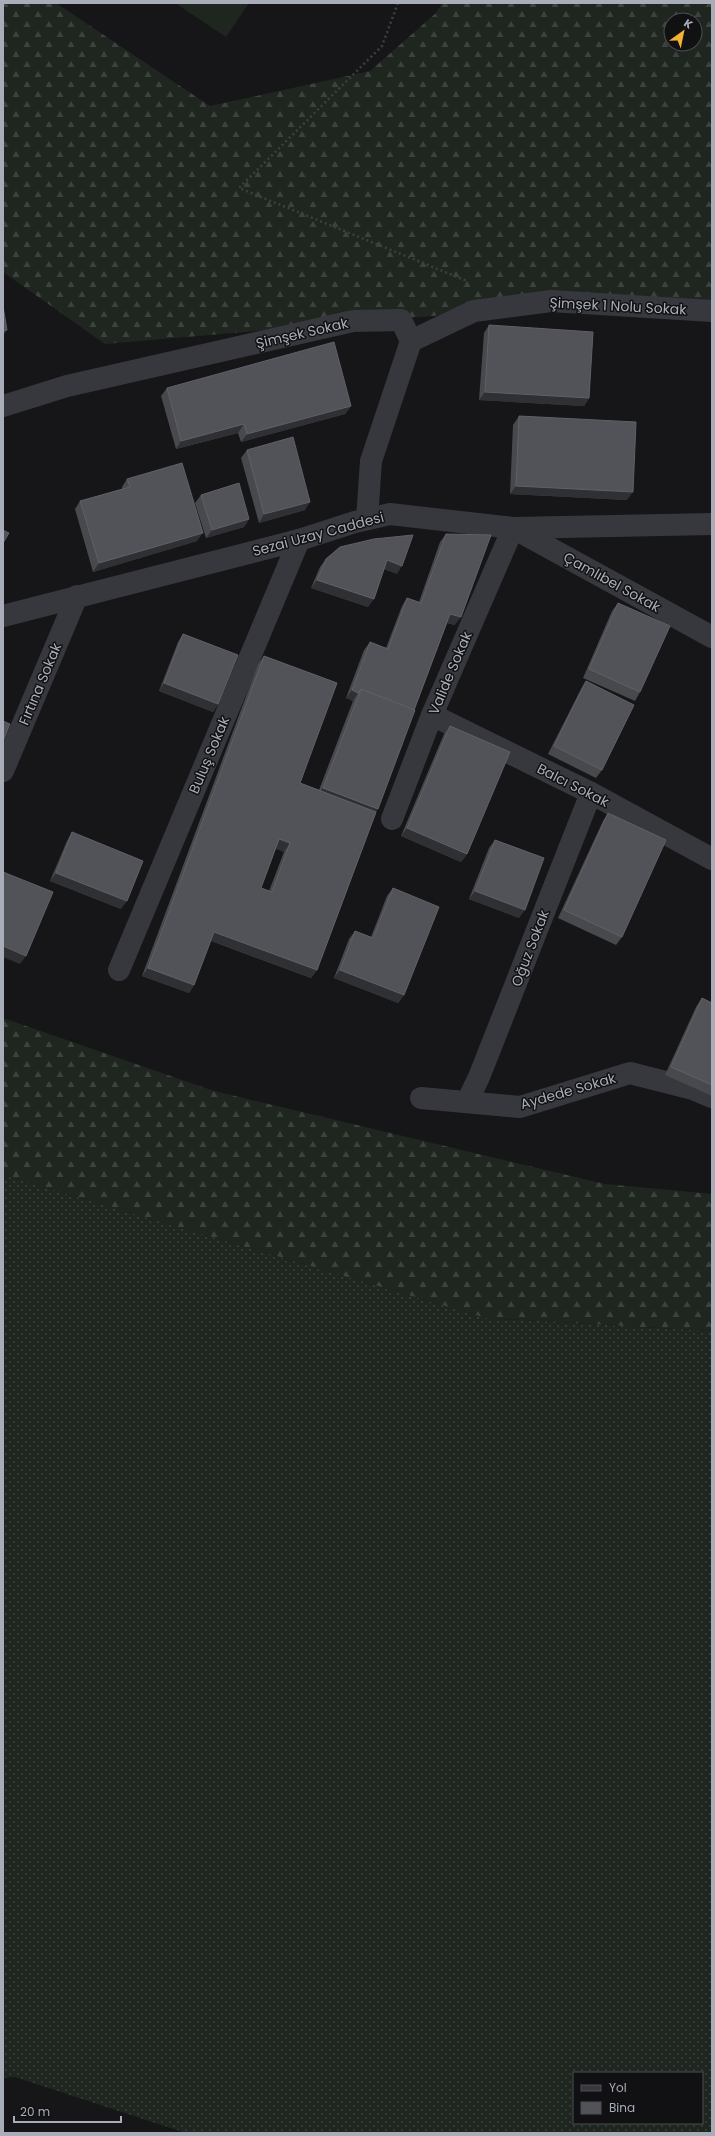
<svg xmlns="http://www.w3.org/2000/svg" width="715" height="2136" font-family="Poppins,sans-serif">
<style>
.grass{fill:url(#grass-dots);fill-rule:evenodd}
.forest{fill:url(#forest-firs);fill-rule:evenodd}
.garden{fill:#1e261f}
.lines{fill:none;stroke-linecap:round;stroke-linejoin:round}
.path{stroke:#3d3f44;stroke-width:2.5;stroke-dasharray:2 3;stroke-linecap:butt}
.minor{stroke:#37383d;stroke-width:22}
.wall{fill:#47494d;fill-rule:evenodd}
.shaded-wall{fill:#2f3033}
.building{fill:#525359;stroke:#5f6168;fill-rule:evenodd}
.labels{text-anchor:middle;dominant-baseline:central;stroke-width:3;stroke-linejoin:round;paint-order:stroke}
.street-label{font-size:14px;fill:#a8adb8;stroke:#111113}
</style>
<defs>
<pattern id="grass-dots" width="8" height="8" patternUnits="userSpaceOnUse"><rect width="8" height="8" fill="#1e261f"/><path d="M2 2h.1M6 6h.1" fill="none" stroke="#3c433d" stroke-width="1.8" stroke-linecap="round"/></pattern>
<pattern id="forest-firs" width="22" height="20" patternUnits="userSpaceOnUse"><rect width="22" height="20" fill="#1e261f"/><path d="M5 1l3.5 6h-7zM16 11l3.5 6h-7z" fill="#3c433d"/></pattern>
</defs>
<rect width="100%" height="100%" fill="#161618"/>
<path class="grass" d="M3 1175 486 1318 712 1331V2133H186L15 2077 3 2078ZM574 2073H702V2123H574Z"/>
<g class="forest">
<path d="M3 3H56L210 106 370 71 436 13 442 3H712V311L551 301 433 316 105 344 3 272ZM671 20H695V44H671Z"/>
<path d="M3 1018 214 1091 605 1184 712 1194V1331L486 1318 3 1175Z"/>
</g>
<path class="garden" d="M175 3H249L226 37Z"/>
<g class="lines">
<path class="path" d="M398 3 382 46 239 188 467 281"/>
<g class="minor">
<path d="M411 341 474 311 551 301 712 311"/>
<path d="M3 406 67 386 353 321 401 320 411 341 371 461 367 519"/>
<path d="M3 616 299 540 355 522 390 514 513 528 712 524"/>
<path d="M432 715 591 793 712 859"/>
<path d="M3 771 77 596"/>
<path d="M392 819 432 715 513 528 712 637"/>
<path d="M119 970 299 540"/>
<path d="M421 1098 520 1107 630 1073 693 1089 712 1097"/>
<path d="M467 1102 479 1077 591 793"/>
</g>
</g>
<g class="wall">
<path d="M489 325 589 398 584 406 479 400 484 333Z"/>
<path d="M167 388 351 406 345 414 241 442 238 433 176 449 161 396Z"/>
<path d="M519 416 627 500 510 494 513 425Z"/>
<path d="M247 450 305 510 259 523 241 458Z"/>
<path d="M127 479 197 541 93 572 75 509 80 501 122 489V487Z"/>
<path d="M201 495 249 519 244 527 206 538 195 503Z"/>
<path d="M446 534 455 625 447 623 317 970 311 978 211 941 194 985 189 993 142 976 258 664 264 656 300 783 319 790 353 701 346 698 364 650 370 642 386 648 402 606 407 598 419 602 440 542ZM276 848 284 852 269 891 261 888Z"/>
<path d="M340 547 397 574 384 569 368 607 311 588 320 567 326 559Z"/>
<path d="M618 603 640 692 635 701 583 678 612 611Z"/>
<path d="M183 634 218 704 213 712 159 691 178 642Z"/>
<path d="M586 681 602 770 596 778 548 754 581 689Z"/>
<path d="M450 726 467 854 461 862 401 836 444 734Z"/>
<path d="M608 813 622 937 616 945 558 918 603 821Z"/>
<path d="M72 832 121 909 50 881 67 841Z"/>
<path d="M495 840 519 918 469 899 489 848Z"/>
<path d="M393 888 404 995 398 1003 334 978 349 939 355 931 371 937 387 896Z"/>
<path d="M702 998 712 1003V1096L665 1075 696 1007Z"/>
</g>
<g class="shaded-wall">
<path d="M7 330 3 336V331Z"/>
<path d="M485 392 589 398 584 406 479 400Z"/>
<path d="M351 406 345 414 241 442 247 434Z"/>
<path d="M244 424 238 433 176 449 181 441Z"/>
<path d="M516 486 633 492 627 500 510 494Z"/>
<path d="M310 502 305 510 259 523 264 514Z"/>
<path d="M249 519 244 527 206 538 212 530Z"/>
<path d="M203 533 197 541 93 572 99 563Z"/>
<path d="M387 560 402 566 397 574 381 568Z"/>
<path d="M317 580 374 599 368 607 311 588Z"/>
<path d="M450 614 461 617 455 625 444 622Z"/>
<path d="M164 683 218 704 213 712 159 691Z"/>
<path d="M352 690 358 693 353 701 346 698Z"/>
<path d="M323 788 378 809 370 820 315 799Z"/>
<path d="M407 828 467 854 461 862 401 836Z"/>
<path d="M279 839 290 843 284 852 273 848Z"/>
<path d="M56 873 127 901 121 909 50 881Z"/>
<path d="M475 891 525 910 519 918 469 899Z"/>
<path d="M214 932 317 970 311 978 209 940Z"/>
<path d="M3 946 26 956 20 964 3 957Z"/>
<path d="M148 968 194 985 189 993 142 976Z"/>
<path d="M340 970 404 995 398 1003 334 978Z"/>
</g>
<g class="building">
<path d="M3 306 7 330 3 331Z"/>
<path d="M489 325 593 332 589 398 485 392Z"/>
<path d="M334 342 351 406 247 434 244 424 181 441 167 388Z"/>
<path d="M519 416 636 422 633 492 516 486Z"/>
<path d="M293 437 310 502 264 514 247 450Z"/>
<path d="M182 463 203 533 99 563 80 501 130 487 127 479Z"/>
<path d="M239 483 249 519 212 530 201 495Z"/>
<path d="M3 530 9 533 3 543Z"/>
<path d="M446 534 491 535 461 617 450 614 414 710 361 689 358 693 352 690 370 642 388 649 407 598 421 603Z"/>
<path d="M413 535 402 566 387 560 374 599 317 580 326 559 340 547 374 539Z"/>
<path d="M618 603 670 626 640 692 589 669Z"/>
<path d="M183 634 238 655 218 704 164 683Z"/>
<path d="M264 656 337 683 300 783 376 812 317 970 214 932 194 985 148 968ZM279 839 290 843 272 892 261 888Z"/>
<path d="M586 681 634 705 602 770 554 746Z"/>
<path d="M361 689 415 710 378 809 323 788Z"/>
<path d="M3 721 10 724 3 741Z"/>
<path d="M450 726 510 752 467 854 407 828Z"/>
<path d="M608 813 666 840 622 937 564 910Z"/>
<path d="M72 832 143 861 127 901 56 873Z"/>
<path d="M495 840 544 858 525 910 475 891Z"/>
<path d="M3 872 53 892 26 956 3 946Z"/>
<path d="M393 888 439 907 404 995 340 970 355 931 373 938Z"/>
<path d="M702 998 712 1003V1085L671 1067Z"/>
</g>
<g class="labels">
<g class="street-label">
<text transform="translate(618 306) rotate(3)">Şimşek 1 Nolu Sokak</text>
<text transform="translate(302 333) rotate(-13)">Şimşek Sokak</text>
<text transform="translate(318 534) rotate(-15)">Sezai Uzay Caddesi</text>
<text transform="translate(612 582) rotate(29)">Çamlıbel Sokak</text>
<text transform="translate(450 673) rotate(-67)">Valide Sokak</text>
<text transform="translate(40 684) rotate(-67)">Fırtına Sokak</text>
<text transform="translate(209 755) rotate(-67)">Buluş Sokak</text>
<text transform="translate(573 785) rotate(27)">Balcı Sokak</text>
<text transform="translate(530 948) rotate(-69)">Oğuz Sokak</text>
<text transform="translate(568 1091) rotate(-16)">Aydede Sokak</text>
</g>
</g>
<rect width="715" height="2136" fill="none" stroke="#a8adb8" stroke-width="8"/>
<rect x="573" y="2072" width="130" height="52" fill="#111113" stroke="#4d4f55"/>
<rect x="581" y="2085" width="20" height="6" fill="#37383d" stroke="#4d4f55"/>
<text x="609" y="2092" font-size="12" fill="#a8adb8">Yol</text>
<rect x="581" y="2102" width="20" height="12" fill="#525359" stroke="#4d4f55"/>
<text x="609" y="2112" font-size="12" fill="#a8adb8">Bina</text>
<g transform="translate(683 32) rotate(33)"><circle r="19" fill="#111113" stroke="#4d4f55"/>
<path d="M0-3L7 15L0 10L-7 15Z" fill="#f2b134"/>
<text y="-6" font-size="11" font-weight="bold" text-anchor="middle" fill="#a8adb8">K</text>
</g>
<path d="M14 2116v6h107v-6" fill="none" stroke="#a8adb8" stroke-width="2"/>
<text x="20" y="2116" font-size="12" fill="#a8adb8" stroke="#111113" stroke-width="3" paint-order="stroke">20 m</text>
</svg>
